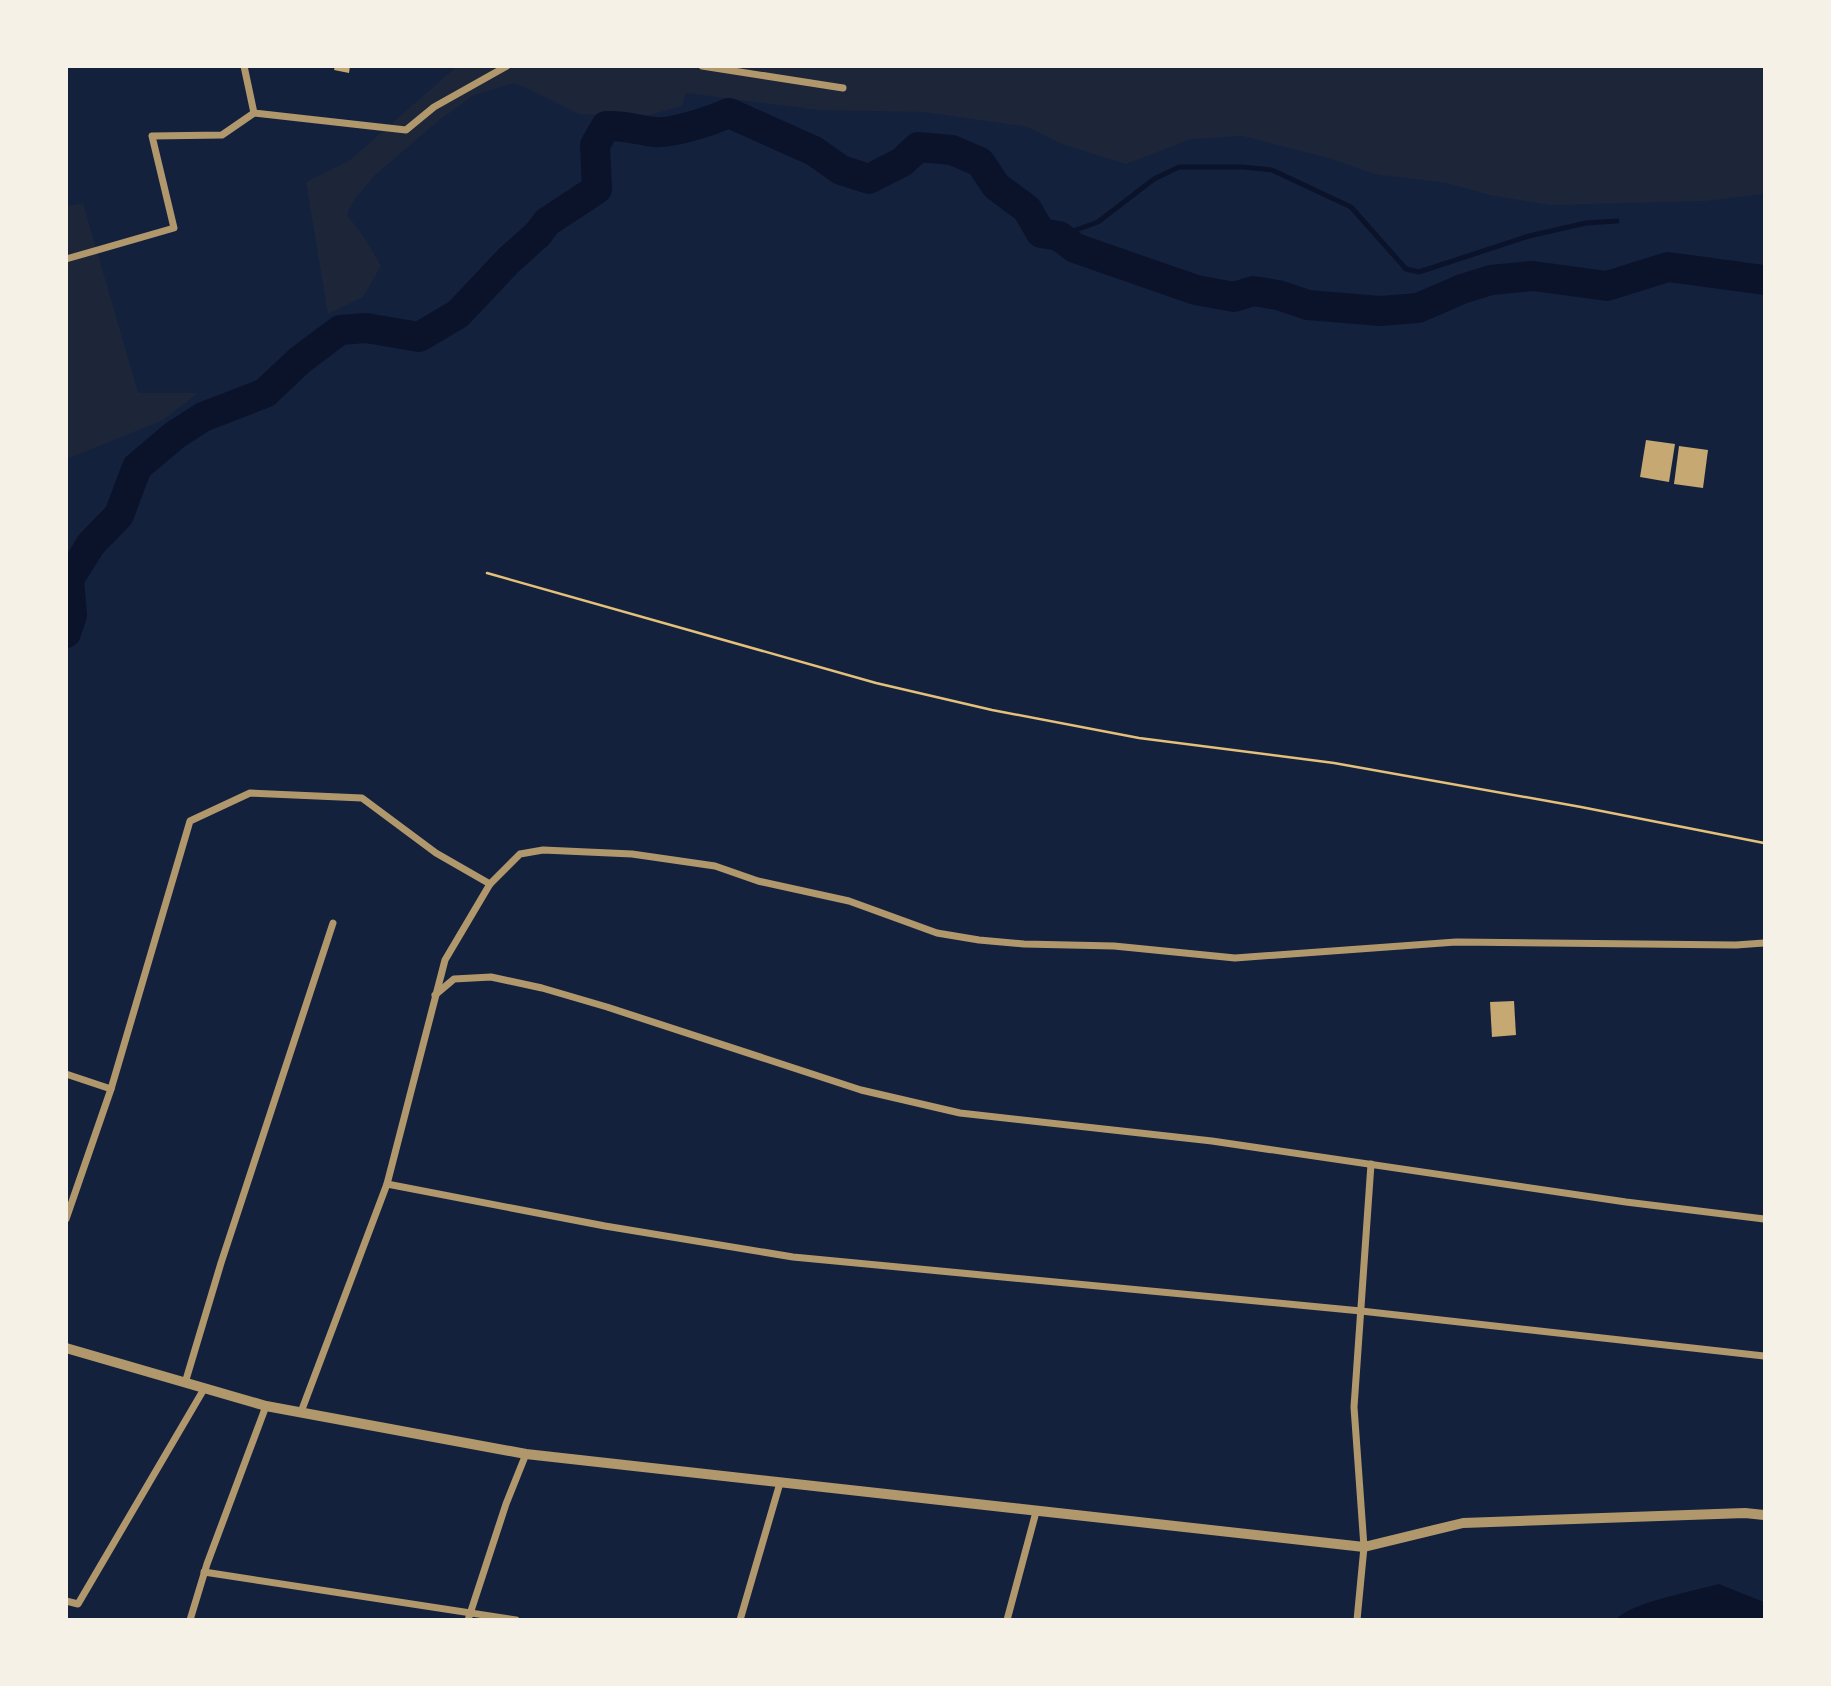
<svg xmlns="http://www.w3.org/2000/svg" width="1831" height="1686" font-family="'Space Grotesk',sans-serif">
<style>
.green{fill:#1d2539}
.water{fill:#0b132b}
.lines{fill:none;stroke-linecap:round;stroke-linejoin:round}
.stream{stroke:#0b132b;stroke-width:5}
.river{stroke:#0b132b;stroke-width:30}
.building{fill:#c6a872}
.path{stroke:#e5c07b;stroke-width:2.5}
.minor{stroke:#b1986c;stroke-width:7}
.tertiary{stroke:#b1986c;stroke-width:10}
</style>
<rect width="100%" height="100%" fill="#14213d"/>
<g class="green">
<path d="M456 67H1764V194L1705 201 1550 205 1490 195 1447 183 1374 174 1332 159 1243 136 1191 139 1126 164 1062 144 1028 127 924 112 819 110 686 93 682 106 646 116 579 114 535 92 514 83 474 95 438 121 375 175 354 200 347 215 364 237 381 266 363 297 328 314 306 182 349 161Z"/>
<path d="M83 203 138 393H198L163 420 67 459V206Z"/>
</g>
<path class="water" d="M1719 1584 1764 1602V1619H1616C1633 1602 1694 1591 1719 1584Z"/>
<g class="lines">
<g class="stream">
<path d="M1059 236 1098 222 1154 179 1179 167H1243L1272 170 1351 207 1406 269 1419 272 1529 236 1586 223 1617 221"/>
<path d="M1762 279 1764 282"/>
</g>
<path class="river" d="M66 633 72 615 69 579 91 544 119 515 137 467 175 435 203 417 265 393 300 360 340 330 366 328 419 337 458 314 508 261 538 234 547 222 597 189 595 145 606 126C625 125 636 130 655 132 672 134 713 120 729 113L814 151 841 170 869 179 902 162 918 147 952 150 980 162 996 186 1027 209 1041 233 1059 236 1075 248 1196 290 1234 297 1253 291 1278 295 1308 305 1380 311 1418 308 1462 289 1491 280 1533 276 1607 286 1668 267 1764 280"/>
</g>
<g class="building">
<path d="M335 66H350L349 73 334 70Z"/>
<path d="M1646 440 1675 444 1669 482 1640 477Z"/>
<path d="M1679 446 1708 450 1703 488 1674 484Z"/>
<path d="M1514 1001 1516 1035 1492 1037 1490 1002Z"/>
</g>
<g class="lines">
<path class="path" d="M487 573 876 683 992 710 1139 738 1334 763 1581 807 1764 843"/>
<g class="minor">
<path d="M244 66 254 113 406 130 434 107 507 66"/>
<path d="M702 66 843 88"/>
<path d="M66 259 174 228 152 136 222 135 254 113"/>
<path d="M435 995 454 979 491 977 542 988 607 1007 861 1090 960 1113 1212 1141 1626 1202 1764 1219"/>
<path d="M66 1074 111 1089"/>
<path d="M387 1184 605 1226 793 1257 1361 1311 1764 1356"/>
<path d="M66 1219 111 1089 190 821 250 793 362 798 436 853 490 884"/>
<path d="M185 1383 221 1263 333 923"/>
<path d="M301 1412 387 1184 445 960 490 884 520 854 543 850 632 854 715 866 758 881 849 901 937 933 979 940 1024 944 1114 946 1235 958 1456 942 1736 945 1764 943"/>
<path d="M204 1572 516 1620"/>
<path d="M66 1601 78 1604 204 1389"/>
<path d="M190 1620 207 1564 266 1406"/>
<path d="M468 1620 506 1504 526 1454"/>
<path d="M740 1620 780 1483"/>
<path d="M1007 1620 1036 1512"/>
<path d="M1357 1620 1364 1547 1354 1407 1371 1164"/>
</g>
<path class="tertiary" d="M66 1348 266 1406 526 1454 1364 1547 1463 1523 1745 1513 1764 1515"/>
</g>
<rect width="1831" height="1686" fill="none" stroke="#f6f1e7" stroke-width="136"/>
</svg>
